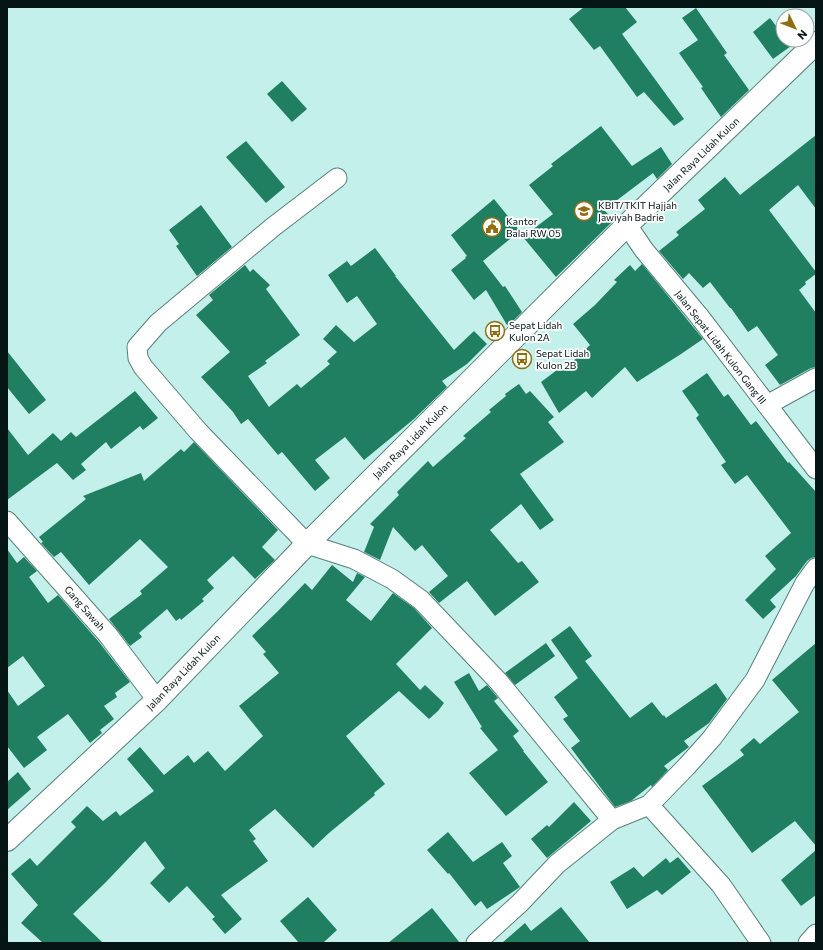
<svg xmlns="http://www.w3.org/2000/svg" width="823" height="950" font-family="Commissioner,sans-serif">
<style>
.building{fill:#207e61}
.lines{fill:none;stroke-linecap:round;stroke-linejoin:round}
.street-casing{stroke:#57807c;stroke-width:21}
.secondary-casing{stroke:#57807c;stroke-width:24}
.street{stroke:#fff;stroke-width:19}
.secondary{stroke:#fff;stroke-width:22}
.labels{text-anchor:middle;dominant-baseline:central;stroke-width:3.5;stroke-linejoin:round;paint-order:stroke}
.street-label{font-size:10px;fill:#051514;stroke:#fff}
.poi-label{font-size:10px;fill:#051514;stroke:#fff;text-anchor:start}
</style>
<rect width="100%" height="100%" fill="#c4f0ec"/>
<g class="building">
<path d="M584 7H625L637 22 622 34 684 119 674 126 644 92 637 97 600 46 594 50 569 19Z"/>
<path d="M696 8 727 53 724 55 749 90 721 117 701 88 703 87 679 53 698 40 682 18Z"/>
<path d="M770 18 783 35V40H787L791 46 773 59 753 32Z"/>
<path d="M282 81 307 109 292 122 267 94Z"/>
<path d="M601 126 632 166 661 147 672 164 657 179 653 173 604 210 614 220 556 277 523 237 553 214 529 185 553 166 551 164Z"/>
<path d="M816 135V209L798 185 769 210 816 272V274L805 282 806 284 799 290 816 313V367L811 368 780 385 765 365 778 355 757 326 748 332 731 308H730L710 282 703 288 689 273 683 279 659 251 679 235 676 232 705 209 698 200 725 177 740 195Z"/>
<path d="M246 141 285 187 266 203 226 157Z"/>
<path d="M494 199 520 231 483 261 503 287 505 286 522 312 512 322 507 325 486 290 474 300 451 270 466 258 465 257 467 256 451 235Z"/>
<path d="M201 205 232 247 197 276 176 246 179 244 169 230Z"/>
<path d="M375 248 396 276H395L454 350 474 331 487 344 467 364 442 381 447 387 414 419 364 460 345 437 315 460 330 478 315 491 282 452 278 455 248 419 241 424 233 412 201 377 230 352 196 315 213 300 209 295 245 265 250 272 253 269 270 285 266 289 300 335 265 361 267 363 248 376 269 407 297 384 301 388 330 364 327 361 337 352 323 339 336 325 354 342 377 324 357 296 347 303 328 275 347 261 351 266Z"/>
<path d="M642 264 703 339 681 354 637 382 625 367 592 398 586 391 559 413 541 382 561 367 564 370 590 345 573 324 595 305 617 282 614 280 630 265 635 271Z"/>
<path d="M7 351 46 400 29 414 7 387Z"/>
<path d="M707 373 724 397 728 394 751 425 756 421 788 463 789 462 816 492V557L811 558 807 561 796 576 770 600 776 607 763 619 745 600 776 569 765 556 791 533 747 475 735 484 721 465 726 462 696 418 699 415 682 391Z"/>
<path d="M519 384 526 394 530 391 554 417 548 422 564 442 520 474 554 520 540 530 521 504 490 530 518 563 522 561 539 582 495 616 467 581 439 603 429 592 448 576 422 545 415 551 393 527 380 560 364 552 374 527 370 524 399 495 397 492 428 461 433 467 466 438 463 436 491 412 489 410 506 396 505 394Z"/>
<path d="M135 391 158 418 143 430 140 426 111 449 106 442 81 464 86 470 73 480 57 463 7 500V428L28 455 53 433 61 441 71 432 76 437Z"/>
<path d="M194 442 278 530 262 547 275 560 255 579 233 556 207 580 214 588 202 599 204 601 181 620 180 618 176 621 167 609 139 633 142 637 130 646 109 619 142 594 140 591 168 567 140 539 89 585 61 552 54 557 41 543 43 542 39 537 86 499 83 496 141 473 144 481 181 449 184 452Z"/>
<path d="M7 549 17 563 24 557 37 571 29 577 48 603 58 595 99 642 130 682 115 693 117 697 104 706 114 719 100 730 102 733 90 743 68 714 37 737 47 750 24 768 7 746V690L18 706 45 686 23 656 7 668Z"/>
<path d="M332 565 353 582 357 573 365 577 346 600 371 621 393 593 414 608 432 628 396 664 420 690 425 685 444 703 438 711 429 719 399 691 346 736 385 784 374 793 375 795 329 833 313 848 275 809 249 830 256 839 253 841 268 861 221 895 242 919 225 934 212 919 215 917 187 886 169 903 150 883 165 868 145 841 106 882 73 914 103 943H43L21 923 38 905 11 874 30 858 37 866 76 827 71 822 87 806 103 821 116 811 120 816 154 791 127 759 140 747 164 775 188 755 194 763 208 751 225 771 263 736 239 706 279 673 263 654 266 652 252 636 277 612 305 583 312 590Z"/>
<path d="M570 626 592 656 585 661 630 718 652 702 663 716 664 715 666 718 716 683 727 699 709 723 684 741 689 747 664 766 668 770 652 787 651 785 631 801 615 807 571 748 580 741 563 719 568 716 554 697 578 678 551 640Z"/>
<path d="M546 643 555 656 515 685 505 673Z"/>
<path d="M816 643V846L795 821 752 853 702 786 744 755 740 750 754 738 760 744 799 712 772 680Z"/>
<path d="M469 673 479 691 487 685 498 698 494 701 519 731 513 736 524 751H523L548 782 506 816 469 773 498 750 480 728 482 727 454 682Z"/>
<path d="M18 772 31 789 7 810V782Z"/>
<path d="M574 802 591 821 547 858 531 839 547 825 549 827Z"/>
<path d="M448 832 473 862 502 842 512 856 503 863 520 887 487 909 481 901 475 906 449 873 448 874 427 850Z"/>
<path d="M816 850V895L801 906 781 880Z"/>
<path d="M678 857 691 872 662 895 657 890 627 909 610 882 634 867 643 877 666 858 670 863Z"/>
<path d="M308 897 337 930 323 943H299L280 921Z"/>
<path d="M561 907 590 943H502L525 923 531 931Z"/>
<path d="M432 908 460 943H388Z"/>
</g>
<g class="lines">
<g class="street-casing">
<g id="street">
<path d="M337 178 273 227 158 323 137 347 138 358 143 367 198 431 307 544 354 559 392 579 421 600 499 682 612 820"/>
<path d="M627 225 644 250 699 316 816 469"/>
<path d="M767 405 816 378"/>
<path d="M7 521 108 635 157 700"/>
<path d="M649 805 721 885 761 943"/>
<path d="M476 943 520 903 557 864 612 820 649 805 687 766 712 738 755 680 805 583 816 568"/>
<path d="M808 943 816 934"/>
</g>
</g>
<g class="secondary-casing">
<path id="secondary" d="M7 840 157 700 307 544 627 225 816 43"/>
</g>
<use href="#street" class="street"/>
<use href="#secondary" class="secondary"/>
</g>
<defs>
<g id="school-ring" transform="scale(1)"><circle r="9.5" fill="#fff" stroke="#8f6d11" stroke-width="1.5"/><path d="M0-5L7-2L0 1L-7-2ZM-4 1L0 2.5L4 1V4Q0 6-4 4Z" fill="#8f6d11"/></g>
<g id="civic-ring" transform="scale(1)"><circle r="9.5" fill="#fff" stroke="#8f6d11" stroke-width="1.5"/><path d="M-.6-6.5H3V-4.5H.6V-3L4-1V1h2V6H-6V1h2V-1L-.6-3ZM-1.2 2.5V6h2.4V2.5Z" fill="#8f6d11"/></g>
<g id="bus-ring" transform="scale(1)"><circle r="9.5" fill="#fff" stroke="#8f6d11" stroke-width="1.5"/><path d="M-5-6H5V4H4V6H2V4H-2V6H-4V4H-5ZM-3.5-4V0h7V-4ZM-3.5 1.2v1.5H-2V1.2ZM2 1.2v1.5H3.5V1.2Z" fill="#8f6d11"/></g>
</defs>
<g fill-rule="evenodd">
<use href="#school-ring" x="584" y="211"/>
<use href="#civic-ring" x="492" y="227"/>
<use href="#bus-ring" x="495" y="331"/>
<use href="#bus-ring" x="522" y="359"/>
</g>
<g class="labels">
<g class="street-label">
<text transform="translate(701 154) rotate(-44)">Jalan Raya Lidah Kulon</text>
<text transform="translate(721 347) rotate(52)">Jalan Sepat Lidah Kulon Gang III</text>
<text transform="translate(410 441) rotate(-45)">Jalan Raya Lidah Kulon</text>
<text transform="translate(85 608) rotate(49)">Gang Sawah</text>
<text transform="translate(183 672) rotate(-46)">Jalan Raya Lidah Kulon</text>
</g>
<g class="poi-label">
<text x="598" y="205">KBIT/TKIT Hajjah<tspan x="598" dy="12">Jawiyah Badrie</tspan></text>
<text x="506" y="221">Kantor<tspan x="506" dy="12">Balai RW 05</tspan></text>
<text x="509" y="325">Sepat Lidah<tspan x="509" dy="12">Kulon 2A</tspan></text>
<text x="536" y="353">Sepat Lidah<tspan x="536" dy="12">Kulon 2B</tspan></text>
</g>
</g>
<rect width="823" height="950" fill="none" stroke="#051514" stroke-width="16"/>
<g transform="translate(795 28) rotate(133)"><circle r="19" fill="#ffffff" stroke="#9ba1a1"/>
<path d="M0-3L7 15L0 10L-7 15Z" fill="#8f6d11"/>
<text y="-6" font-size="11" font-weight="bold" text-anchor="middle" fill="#051514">N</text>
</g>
</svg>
